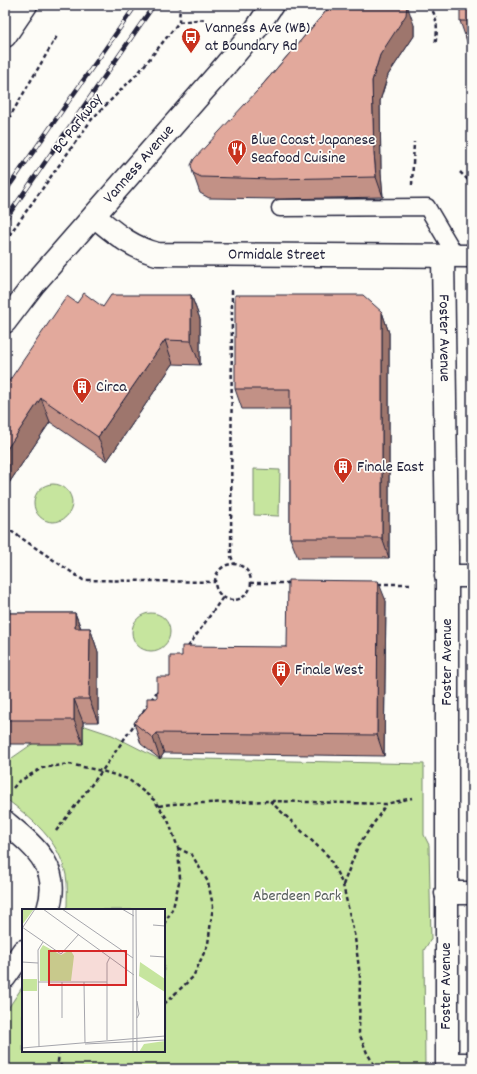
<svg xmlns="http://www.w3.org/2000/svg" width="477" height="1074" font-family="Dekko,sans-serif">
<style>
.green{fill:#c6e59e;stroke:#74846c}
.lines{fill:none;stroke-linecap:round;stroke-linejoin:round}
.service-casing{stroke:#22223b;stroke-width:19}
.minor-casing{stroke:#22223b;stroke-width:25}
.tertiary-casing{stroke:#22223b;stroke-width:25}
.path{stroke:#22223b;stroke-width:2.5;stroke-dasharray:4 3;stroke-linecap:butt}
.service{stroke:#fdfcf7;stroke-width:16}
.minor{stroke:#fdfcf7;stroke-width:22}
.tertiary{stroke:#fdfcf7;stroke-width:22}
.rail-casing{stroke:#22223b;stroke-width:4.5}
.rail{stroke:#fdfcf7;stroke-width:3;stroke-dasharray:9;stroke-linecap:butt}
.wall{fill:#c29186;stroke:#22223b}
.shaded-wall{fill:#9e766d;stroke:#22223b}
.building{fill:#e2a99c;stroke:#22223b}
.labels{text-anchor:middle;dominant-baseline:central;stroke-width:3.5;stroke-linejoin:round;paint-order:stroke}
.poi-label{font-size:16px;fill:#22223b;stroke:#fdfcf7;text-anchor:start}
.street-label{font-size:16px;fill:#22223b;stroke:#fdfcf7}
.park-label{font-size:16px;fill:#535c59;stroke:#fdfcf7}
.inset-road{fill:none;stroke:#a5a5ac;stroke-width:1}
.view{fill:#d62828;fill-opacity:0.15;stroke:#d62828;stroke-width:2}
.inset-edge{fill:none;stroke:#22223b;stroke-width:2}
</style>
<rect width="100%" height="100%" fill="#fdfcf7"/>
<filter id="ink" filterUnits="userSpaceOnUse"><feTurbulence type="fractalNoise" baseFrequency=".025" numOctaves="2"/><feDisplacementMap in="SourceGraphic" scale="8" xChannelSelector="R" yChannelSelector="G"/><feConvolveMatrix kernelMatrix="1 2 1 2 8 2 1 2 1" color-interpolation-filters="sRGB"/></filter>
<g filter="url(#ink)">
<g class="green">
<path d="M254 469 280 470 279 516 254 515Z"/>
<circle cx="53" cy="503" r="19"/>
<circle cx="151" cy="632" r="19"/>
<path d="M82 725 112 735 157 758 424 764V835L429 845 431 939 424 950 425 1069H5V1013L23 986V1051H164V910H65L67 906C67 896 68 885 66 875 59 840 32 819 5 798V765L12 758 45 735Z"/>
</g>
<g class="lines">
<g class="service-casing">
<g id="service">
<path d="M280 208 427 207 456 256"/>
<path d="M447 1061H472"/>
</g>
</g>
<g class="minor-casing">
<g id="minor">
<path d="M5 36 26 5"/>
<path id="s1" d="M94 216C115 233 130 247 157 254L472 256"/>
<path id="s2" d="M443 256 447 545V1069"/>
<path d="M446 576H472"/>
<path d="M5 822C35 847 62 867 48 910"/>
<path d="M446 893H472"/>
<path d="M5 977 23 951"/>
</g>
</g>
<g class="tertiary-casing">
<g id="tertiary">
<path id="s3" d="M5 322 34 284 218 74 256 29 272 5"/>
</g>
</g>
<g class="path">
<path d="M429 5C438 17 438 30 435 45"/>
<path d="M179 22 206 19"/>
<path d="M5 125 57 36"/>
<path d="M460 172 472 184"/>
<path d="M412 185 414 142"/>
<path d="M5 241 92 119 139 72 179 22 180 5"/>
<path d="M232 290 231 556 234 564"/>
<path d="M5 527 83 580 215 582"/>
<circle cx="233" cy="582" r="18"/>
<path d="M250 583H291"/>
<path d="M378 584H411"/>
<path d="M188 647 223 597"/>
<path d="M151 700 159 689"/>
<path d="M139 718 148 704"/>
<path d="M13 788 18 782 42 768 69 764 102 771 128 779 154 800 168 820 178 848 180 878 173 908 164 924"/>
<path d="M270 801 329 857 343 885 355 938 360 976 359 1033 367 1053 377 1069"/>
<path d="M159 806 171 804 270 801 386 804 412 798"/>
<path d="M56 831 102 771 136 722"/>
<path d="M343 885 358 846 376 820 386 804"/>
<path d="M164 1004 193 977 208 944 213 906 208 882 192 855 178 848"/>
<path d="M59 1051 58 1062 64 1069"/>
<path d="M54 1069 58 1062"/>
</g>
<use href="#service" class="service"/>
<use href="#minor" class="minor"/>
<use href="#tertiary" class="tertiary"/>
<g class="rail-casing">
<g id="rail">
<path d="M5 192 136 5"/>
<path d="M5 220 154 5"/>
</g>
</g>
<use href="#rail" class="rail"/>
</g>
<g class="wall">
<path d="M472 5V47H469L460 21Z"/>
<path d="M327 10 414 25V36L388 75 380 101 381 173 383 197 280 199 209 198 200 193 193 173 258 90Z"/>
<path d="M191 295 200 319V365L173 364 107 461 50 422 5 489 77 303 103 307Z"/>
<path d="M382 312 389 333V558H298L290 538V409H242L235 389Z"/>
<path d="M386 601 384 756 164 753 160 759 141 744 134 723 147 707 157 698 170 677 182 656 287 647Z"/>
<path d="M5 610 10 613H75L81 628H90L98 652V722H83V744H5Z"/>
</g>
<g class="shaded-wall">
<path d="M407 5 414 25V36L388 75 380 101 381 173 383 197 376 177 374 153 372 81 380 55Z"/>
<path d="M191 295 200 319V365L191 341Z"/>
<path d="M382 312 389 333V558L382 538Z"/>
<path d="M165 340 173 364 107 461 98 437Z"/>
<path d="M41 398 50 422 5 489V452Z"/>
<path d="M378 581 386 601 384 756 377 735Z"/>
<path d="M75 613 84 637 75 628Z"/>
<path d="M90 628 98 652V722L89 699Z"/>
<path d="M74 699 83 722V744L74 720Z"/>
<path d="M157 733 164 753 160 759 153 738Z"/>
</g>
<g class="building">
<path d="M330 5H407L406 15 380 55 372 81 374 153 376 177 272 179 201 177 193 173 191 165 194 159 258 90 327 10Z"/>
<rect x="460" y="5" width="12" height="16"/>
<path d="M84 293 103 307 111 295H191V341L165 340 98 437 41 398 5 452V387L67 296 77 303Z"/>
<path d="M235 295H363L382 312V538H290V389H235Z"/>
<path d="M288 580 378 581 377 735 157 733 153 738 134 723 147 707V698H157V677H170V656H182V646L287 647Z"/>
<path d="M5 610 10 613H75V628H90L89 699H74V720H5Z"/>
</g>
</g>
<defs>
<g id="bus-pin" transform="scale(1)"><path d="M0 17L-7.5 6A9.5 9.5 0 1 1 7.5 6Z" fill="#c8321e" stroke="#fdfcf7"/><path d="M-5-6H5V4H4V6H2V4H-2V6H-4V4H-5ZM-3.5-4V0h7V-4ZM-3.5 1.2v1.5H-2V1.2ZM2 1.2v1.5H3.5V1.2Z" fill="#fff"/></g>
<g id="restaurant-pin" transform="scale(1)"><path d="M0 17L-7.5 6A9.5 9.5 0 1 1 7.5 6Z" fill="#c8321e" stroke="#fdfcf7"/><path d="M-5-6h1v4h1v-4h1v4h1v-4h1v5L-1.5 .5V6h-2V.5L-5-1ZM5-6V6H3V1.5H1.5Q1.5-4 5-6Z" fill="#fff"/></g>
<g id="building-pin" transform="scale(1)"><path d="M0 17L-7.5 6A9.5 9.5 0 1 1 7.5 6Z" fill="#c8321e" stroke="#fdfcf7"/><path d="M-4-6H4V6H1V3H-1V6H-4ZM-2.5-4.3h1.7v1.8h-1.7ZM.8-4.3h1.7v1.8H.8ZM-2.5-1h1.7V.8h-1.7ZM.8-1h1.7V.8H.8Z" fill="#fff"/></g>
</defs>
<g fill-rule="evenodd">
<use href="#bus-pin" x="191" y="37"/>
<use href="#restaurant-pin" x="237" y="149"/>
<use href="#building-pin" x="82" y="387"/>
<use href="#building-pin" x="343" y="467"/>
<use href="#building-pin" x="281" y="670"/>
</g>
<g class="labels">
<g class="poi-label">
<text x="205" y="28">Vanness Ave (WB)<tspan x="205" dy="18">at Boundary Rd</tspan></text>
<text x="251" y="140">Blue Coast Japanese<tspan x="251" dy="18">Seafood Cuisine</tspan></text>
<text x="96" y="387">Circa</text>
<text x="357" y="467">Finale East</text>
<text x="295" y="670">Finale West</text>
</g>
<g class="street-label">
<text transform="translate(78 124) rotate(-52)">BC Parkway</text>
<text stroke="none"><textPath href="#s3" startOffset="207">Vanness Avenue</textPath></text>
<text stroke="none"><textPath href="#s1" startOffset="194">Ormidale Street</textPath></text>
<text stroke="none"><textPath href="#s2" startOffset="82">Foster Avenue</textPath></text>
<text transform="translate(447 662) rotate(-90)">Foster Avenue</text>
<text transform="translate(446 986) rotate(-90)">Foster Avenue</text>
</g>
<g class="park-label">
<text x="297" y="896">Aberdeen Park</text>
</g>
</g>
<g transform="translate(22 909)">
<rect width="143" height="143" fill="#fdfcf7"/>
<path d="M0 0H12L0 16ZM21 36 39 46 48 41 49 42 52 47 49 72H18V41ZM118 53 143 70V83L117 67ZM0 70H15V82H0ZM143 132V143H117L122 135Z" fill="#c6e59e"/>
<path class="inset-road" d="M21 0 112 66M40 0 111 49M100 0 112 7M111 0V143M114 0 115 143M131 16 143 17M0 18 39 45 57 25M1 18 13 0M128 47 143 48M0 53 16 54M16 73H85M62 73 63 134M115 92 117 105 115 109M40 109V73M85 131V54L88 48M63 135 143 131M17 138 16 41 21 33M0 139 143 127"/>
<path class="view" d="M27 42H104V76H27Z"/>
<rect width="143" height="143" class="inset-edge"/>
</g>
<rect width="477" height="1074" fill="none" stroke="#fdfcf7" stroke-width="20"/>
<rect x="10" y="10" width="457" height="1054" fill="none" stroke="#22223b" stroke-width="1.5" filter="url(#ink)"/>
</svg>
